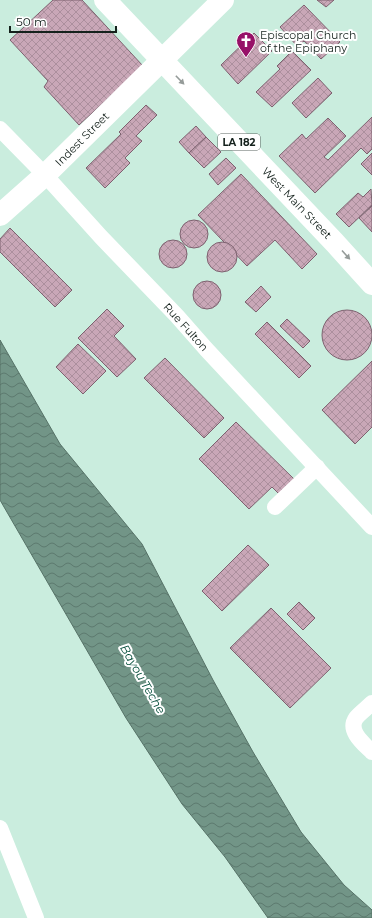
<svg xmlns="http://www.w3.org/2000/svg" width="372" height="918" font-family="Montserrat,sans-serif">
<style>
.water{fill:url(#water-waves);stroke:#567267}
.building{fill:url(#building-cross-hatch);stroke:#7d616f}
.lines{fill:none;stroke-linecap:round;stroke-linejoin:round}
.street{stroke:#fff;stroke-width:16}
.secondary{stroke:#fff;stroke-width:22}
.primary{stroke:#fff;stroke-width:22}
.oneway{fill:#959b99}
.labels{text-anchor:middle;dominant-baseline:central;stroke-width:4;stroke-linejoin:round;paint-order:stroke}
.shield{fill:#fff;stroke:#5a6460;stroke-width:1}
.shield-label{font-size:10px;font-weight:bold;fill:#14211c}
.poi-label{font-size:11px;fill:#14211c;stroke:#fff;text-anchor:start}
.street-label{font-size:11px;fill:#14211c;stroke:#fff}
.water-label{font-size:12px;font-style:italic;fill:#004b37;stroke:#fff}
</style>
<defs>
<pattern id="water-waves" width="16" height="10" patternUnits="userSpaceOnUse"><rect width="16" height="10" fill="#729587"/><path d="M0 5q4-4 8 0t8 0" fill="none" stroke="#5c796e"/></pattern>
<pattern id="building-cross-hatch" width="8" height="8" patternUnits="userSpaceOnUse"><rect width="8" height="8" fill="#c9a7b7"/><path d="M0 0l8 8M0 8l8-8" fill="none" stroke="#ac8f9d"/></pattern>
</defs>
<rect width="100%" height="100%" fill="#caedde"/>
<path class="water" d="M0 340 60 444 142 544 213 680 253 752 301 832 344 885 372 910V918H268L225 857 182 804 126 718 0 500Z"/>
<g class="building">
<path d="M53 0H82L143 66 79 125 44 87 48 81 10 40Z"/>
<path d="M317 0H334L326 7Z"/>
<path d="M304 5 340 42 321 59 304 41 298 47 280 27Z"/>
<path d="M254 33 272 51 238 84 221 65Z"/>
<path d="M292 51 311 70 272 107 256 92 280 69 277 66Z"/>
<path d="M318 78 332 93 306 118 292 103Z"/>
<path d="M146 105 157 115 136 136 142 141 125 158 130 163 105 188 86 168 121 134 119 132Z"/>
<path d="M372 117V149L367 154 361 148 315 193 279 156 302 134 306 139 328 118 346 136 324 157 328 160Z"/>
<path d="M196 126 206 137 189 153 179 142Z"/>
<path d="M206 137 221 152 204 168 189 153Z"/>
<path d="M372 153V175L361 164Z"/>
<path d="M226 158 236 168 218 185 209 174Z"/>
<path d="M241 174 317 254 302 269 275 240 247 266 198 215Z"/>
<path d="M371 189 372 205 349 227 336 214 358 193 363 197Z"/>
<path d="M372 206V232L359 218Z"/>
<circle cx="194" cy="234" r="14"/>
<path d="M10 228 72 290 55 307 0 252V239Z"/>
<circle cx="173" cy="254" r="14"/>
<circle cx="222" cy="257" r="15"/>
<circle cx="207" cy="295" r="14"/>
<path d="M261 286 271 297 256 312 245 302Z"/>
<path d="M107 309 124 326 114 336 136 359 117 377 78 338Z"/>
<circle cx="347" cy="335" r="25"/>
<path d="M287 319 310 341 303 348 280 326Z"/>
<path d="M267 322 311 366 299 378 255 334Z"/>
<path d="M78 344 106 371 83 394 56 367Z"/>
<path d="M165 358 224 418 204 438 144 378Z"/>
<path d="M372 361V427L355 444 322 410Z"/>
<path d="M236 422 295 480 280 495 272 487 249 509 199 459Z"/>
<path d="M248 545 269 565 222 611 202 591Z"/>
<path d="M299 602 315 618 303 630 287 614Z"/>
<path d="M271 608 331 668 290 708 230 648Z"/>
</g>
<g class="lines">
<g class="street">
<path d="M0 129 45 175 101 237 177 316 206 349 372 527"/>
<path d="M275 507 317 467"/>
<path d="M372 703C367 708 360 713 356 718 347 731 364 744 372 752"/>
<path d="M0 828 36 918"/>
</g>
<path class="secondary" d="M0 215 45 175 223 0"/>
<path class="primary" d="M105 0 335 243 372 284"/>
</g>
<defs><path id="oneway-solid" d="M-6-.8H1V-3.2L6.5 0L1 3.2V.8H-6Z"/></defs>
<g class="oneway">
<use href="#oneway-solid" transform="translate(180 80) rotate(46)"/>
<use href="#oneway-solid" transform="translate(346 255) rotate(48)"/>
</g>
<defs>
<g id="church-pin" transform="scale(1)"><path d="M0 17L-7.5 6A9.5 9.5 0 1 1 7.5 6Z" fill="#971168" stroke="#fff"/><path d="M-1.2-6h2.4v3.5h3.3v2.4h-3.3V6h-2.4V-.1h-3.3v-2.4h3.3Z" fill="#fff"/></g>
</defs>
<g fill-rule="evenodd">
<use href="#church-pin" x="246" y="41"/>
</g>
<g class="labels">
<rect class="shield" x="218" y="134" width="42" height="16" rx="3"/>
<g class="shield-label">
<text x="239" y="142">LA 182</text>
</g>
<g class="poi-label">
<text x="260" y="35">Episcopal Church<tspan x="260" dy="13">of the Epiphany</tspan></text>
</g>
<g class="street-label">
<text transform="translate(82 139) rotate(-45)">Indest Street</text>
<text transform="translate(297 203) rotate(46)">West Main Street</text>
<text transform="translate(186 327) rotate(48)">Rue Fulton</text>
</g>
<g class="water-label">
<text transform="translate(143 679) rotate(60)">Bayou Teche</text>
</g>
</g>
<path d="M10 26v6h106v-6" fill="none" stroke="#14211c" stroke-width="2"/>
<text x="16" y="26" font-size="12" fill="#14211c" stroke="#ffffff" stroke-width="3" paint-order="stroke">50 m</text>
</svg>
